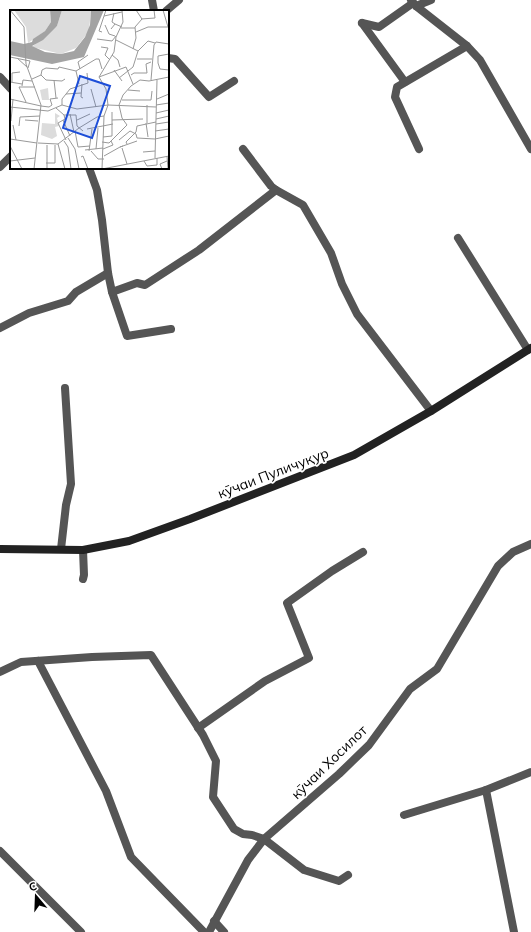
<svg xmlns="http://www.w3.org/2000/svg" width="531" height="932" font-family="Mulish,sans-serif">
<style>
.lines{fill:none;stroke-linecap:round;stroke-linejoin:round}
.street{stroke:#555;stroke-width:8}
.secondary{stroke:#222;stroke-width:8}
.labels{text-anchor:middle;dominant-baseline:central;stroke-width:3.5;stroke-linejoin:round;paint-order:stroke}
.street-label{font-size:14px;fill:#000;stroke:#fff}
.inset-road{fill:none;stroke:#999;stroke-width:1}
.view{fill:#1d4ed8;fill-opacity:0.15;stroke:#1d4ed8;stroke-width:2}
.inset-edge{fill:none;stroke:#000;stroke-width:2}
</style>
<rect width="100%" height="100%" fill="#fff"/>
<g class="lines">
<g class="street">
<path d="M152 0 154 11"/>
<path d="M411 0 416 6 467 46 480 60 531 149"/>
<path d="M416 6 431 0"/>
<path d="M166 11 179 0"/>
<path d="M362 23 405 82"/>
<path d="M362 23 379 27 413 3"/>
<path d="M168 58 175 59 209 97 234 81"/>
<path d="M0 77 11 89"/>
<path d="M243 149 271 186 276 190 303 205 331 253 342 284 357 314 431 411"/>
<path d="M419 149 395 97 397 87 467 46"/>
<path d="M0 167 11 156"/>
<path d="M89 168 97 190 102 220 108 273 112 292 127 336 171 329"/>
<path d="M458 238 528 350"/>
<path d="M112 292 137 283 145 285 199 250 276 190"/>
<path d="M0 328 29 313 68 301 76 292 108 273"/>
<path d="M61 549 66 505 71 484 65 388"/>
<path d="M83 550 84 575 83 579"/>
<path d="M38 661 106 791 131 857 204 932"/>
<path d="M0 672 21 662 92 657 151 655 203 735 216 761 213 797 234 829 243 834 252 835 264 839 304 870 339 881 348 875"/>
<path d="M198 728 265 681 309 658 287 603 332 571 363 552"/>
<path d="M486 790 514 932"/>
<path d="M404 815 486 790 531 772"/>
<path d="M0 851 81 932"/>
<path d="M214 921 224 932"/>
<path d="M209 932 248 860 264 839 339 774 369 745 410 689 437 669 498 566 513 552 531 544"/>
</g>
<path class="secondary" d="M0 549 83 550 129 541 190 519 354 455 431 411 531 348"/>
</g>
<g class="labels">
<g class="street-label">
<text transform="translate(273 473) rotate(-21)">кӯчаи Пуличуқур</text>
<text transform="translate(329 762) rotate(-44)">кӯчаи Хосилот</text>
</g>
</g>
<g transform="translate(10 10)">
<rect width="159" height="159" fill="#fff"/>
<path d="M4 0H40L41 12 35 21 18 33 16 17ZM52 0H81L79 21 66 38 51 44 22 37 47 16ZM38 78 39 90H32L30 80ZM45 103 50 106 47 108 49 116 45 117 47 126 42 129 31 125 32 113 45 114Z" fill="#dcdcdc"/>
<path d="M40 0H52L47 16 33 30 22 36 35 42 51 44 64 41 75 27 80 15 81 0H94L74 47 42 54 0 45V31L14 34 22 32 23 29 35 21 41 12Z" fill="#a3a3a3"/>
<path class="inset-road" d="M0 0 14 17 16 54 31 95 24 159M153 0 158 17M104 3 102 12 105 14M94 6 112 2M131 9 145 8 144 0M95 15 99 24 105 26M111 18H125M101 19 105 14 112 17M92 22 89 21 96 0M126 22 138 17H159M87 29 102 31 106 26M106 30 128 41 138 31 145 33M91 37 98 38 95 45 99 49M123 39 126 28 125 17 132 9 126 0M159 44 148 46V53L150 59 159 60M102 45 108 50 110 57M0 47 20 51 18 58M7 48 17 57M127 49H142M70 59 68 52 78 45M104 60 112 71M66 61 69 74M31 65 32 60 36 58 48 59 49 57 66 61 86 49H89L92 59M121 65 124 63H137L136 54 141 52M89 67 96 79 98 95 94 106 92 159M89 67 104 42 106 27 113 12 112 0M89 67 116 57 123 74M109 68 123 57 128 41M22 69 31 65 36 70 52 71 55 69M44 70 46 88M141 70 144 35 146 32 159 34M0 72 12 74M2 72V63L10 62M72 74 71 87 73 88M12 76 13 70 22 71M81 79 86 97M118 80 130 81M56 84 71 83M0 89 31 96M147 89 159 84M112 90H141L142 81M16 92 9 77H25M52 95V89L60 79 78 73 77 63M137 95V113M146 95 159 93M31 96 39 97 42 95 40 89 48 88M0 97 38 101 52 95 67 99 98 95 146 97M46 98 54 105 55 109 48 113 56 130M146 103 159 100M60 104 64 122M54 105H66L67 116 73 121M146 109 159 106M15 110 28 111M53 110 60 126M67 110 80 104M102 110 133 109M1 111 3 89M136 113 138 127M146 114 159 112M3 115 6 130M9 116 10 107 30 106M77 119 103 114M65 121 68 137 80 136M145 121 159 119M93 127 102 126V102M58 128 65 139 69 159M0 129 27 133M109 130 120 121 126 124 127 128 145 129 159 126M54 131 58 137 61 159M92 132 99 133 117 115 112 108 109 95 113 85 121 76 130 70 139 71 159 67M28 133 48 134 69 118 87 107 94 106M48 134 55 159M117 134 116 132 126 122 127 116 146 112M0 136 12 159M113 136 110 137 127 131M112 138 117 154M86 139 88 118M93 139 103 135 101 131M75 140 93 138M79 141 82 119M81 141 88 149H94M133 142 145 141M94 146 110 137M157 146 158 159M71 147 73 146 78 159M145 148 147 70M0 151 25 148M134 151 137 156 147 155V148M36 153H45V135M37 159V135M92 159 159 146M152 159 150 154 157 151"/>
<path class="view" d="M70 66 100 76 82 128 53 118Z"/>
<rect width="159" height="159" class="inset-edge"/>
</g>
<g transform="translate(36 896) rotate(341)" stroke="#ffffff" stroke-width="3" paint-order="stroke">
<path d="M0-3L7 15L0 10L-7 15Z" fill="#000000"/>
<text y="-6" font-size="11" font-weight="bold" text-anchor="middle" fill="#000000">С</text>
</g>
</svg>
